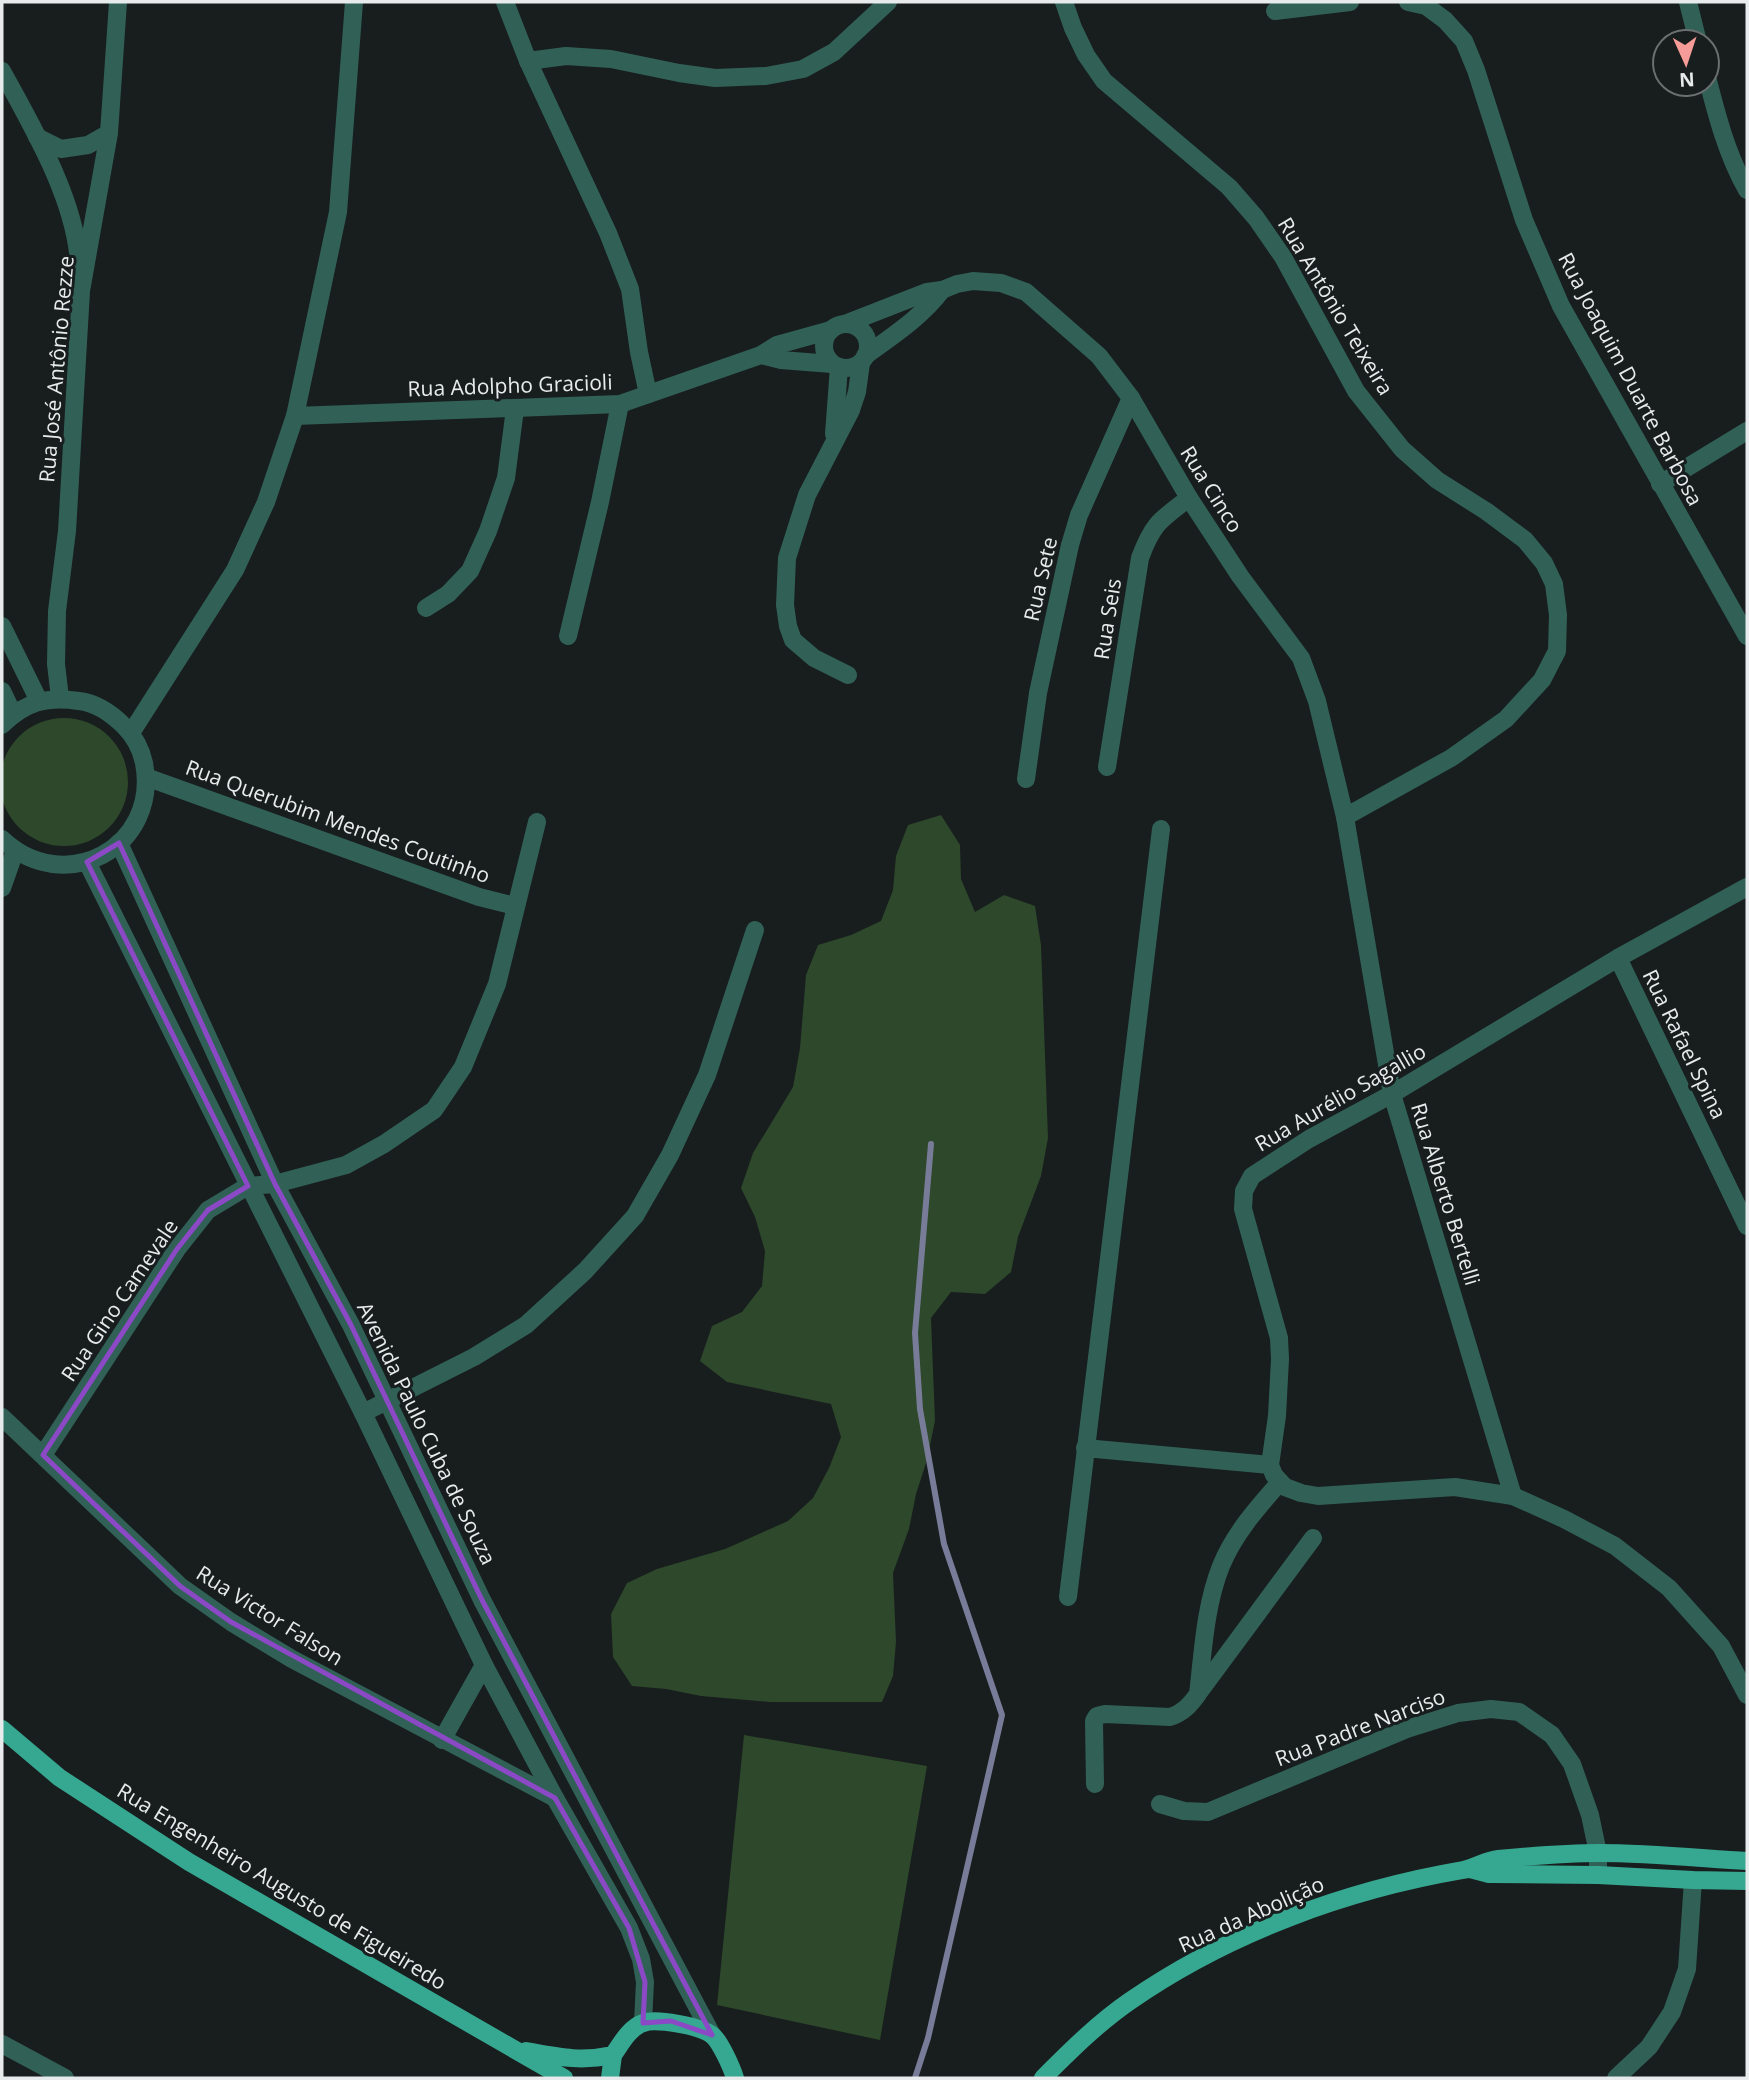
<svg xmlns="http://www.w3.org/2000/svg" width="1749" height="2080" font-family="'Open Sans',sans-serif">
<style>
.green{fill:#2d482b}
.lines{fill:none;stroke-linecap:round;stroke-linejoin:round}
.stream{stroke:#797c99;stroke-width:6}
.minor{stroke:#316156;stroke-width:18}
.major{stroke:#36a790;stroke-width:18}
.marked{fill:none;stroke:#8b49c6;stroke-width:5;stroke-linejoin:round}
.labels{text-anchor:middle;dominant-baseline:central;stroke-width:6;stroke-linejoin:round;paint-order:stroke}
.street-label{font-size:21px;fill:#e8ebec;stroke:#181d1e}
</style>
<rect width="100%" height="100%" fill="#181d1e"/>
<g class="green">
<circle cx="64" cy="782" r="64"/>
<path d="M941 815 960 845 961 879 975 912 1004 895 1035 906 1041 945 1048 1138 1041 1176 1018 1237 1011 1272 985 1294 951 1292 931 1318 935 1421 927 1460 916 1494 909 1529 893 1573 896 1642 893 1676 882 1702H770L701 1696 666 1689 632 1686 613 1657 611 1614 627 1583 657 1569 725 1549 788 1521 813 1498 829 1468 841 1437 831 1404 727 1382 700 1361 712 1326 742 1312 762 1286 765 1251 755 1217 741 1188 753 1153 793 1087 800 1048 806 975 818 945 851 935 881 921 893 890 896 856 908 825Z"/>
<path d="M744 1735 927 1766 880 2040 717 2005Z"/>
</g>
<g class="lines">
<path class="stream" d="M915 2078 928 2038 1002 1715 944 1544 920 1409 915 1333 931 1144"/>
<g class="minor">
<path d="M505 2 528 61 608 233 630 289 639 352 648 394"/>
<path d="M1064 2 1073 28 1086 55 1104 81 1229 187 1256 218 1283 257 1356 391 1402 449 1437 480 1486 511 1525 540 1544 563 1554 584 1558 615 1557 651 1542 680 1506 719 1451 758 1345 817"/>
<path d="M1408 2 1426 6 1445 20 1464 41 1476 70 1524 220 1561 306 1747 636"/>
<path d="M1688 2 1698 42"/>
<path d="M1275 11 1350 2"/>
<path d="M528 61 566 56 611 59 679 73 715 78 766 76 803 69 834 52 888 2"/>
<path d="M2 71C33 128 75 198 79 263"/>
<path d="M1707 77C1717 116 1727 155 1747 190"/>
<path d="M37 137 61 149 88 145 109 133"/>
<path d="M845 324 927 292 942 290 957 284 973 281 1001 283 1026 292 1099 356 1131 398 1189 498 1240 576 1301 658 1317 701 1345 817 1392 1094 1513 1496"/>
<circle cx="846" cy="346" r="22"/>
<path d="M761 355 781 360 832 364"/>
<path d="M865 356C892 336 922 317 942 290"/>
<path d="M295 416 620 404 761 355 777 345 831 330"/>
<path d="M834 434 839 367"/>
<path d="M1660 484 1747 431"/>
<path d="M426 608 448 594 470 571 488 531 506 478 515 409"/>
<path d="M2 626 39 701"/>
<path d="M568 636 600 502 620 404"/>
<path d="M848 675 814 658 793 640 788 626 785 605 787 558 807 495 851 410 857 392 861 363"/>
<path d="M2 691 13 714"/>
<path d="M60 698 56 664 57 611 67 531 81 291 109 133 118 2"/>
<path d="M2 725C25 702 47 696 79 701 97 703 112 714 124 726 134 736 141 749 144 763 160 848 64 898 2 839"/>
<path d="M131 733 235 570 266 502 295 416 338 212 354 2"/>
<path d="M1107 767 1140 558C1153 523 1160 520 1189 498"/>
<path d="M146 777 479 897 515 906"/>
<path d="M1026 779 1038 693 1070 545 1079 515 1131 398"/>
<path d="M119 843 275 1184 351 1325 482 1600 712 2035"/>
<path d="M87 862 363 1413 484 1665 555 1798 629 1928 641 1959 645 1982 643 2023"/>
<path d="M1747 887 1618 958 1392 1094 1309 1139 1252 1176 1244 1191 1243 1209 1279 1338 1280 1359 1277 1416 1270 1465 1274 1475 1285 1487 1301 1493 1318 1496 1455 1487 1513 1496 1564 1519 1615 1546 1669 1588 1721 1646 1747 1695"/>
<path d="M2 888 15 851"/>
<path d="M1618 958 1747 1226"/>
<path d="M363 1413 474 1357 526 1325 585 1271 635 1216 670 1155 707 1075 755 930"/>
<path d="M2 1417 180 1586 231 1622 292 1659 555 1798"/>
<path d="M1085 1448 1270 1465"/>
<path d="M43 1455 177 1249 208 1210 248 1186 275 1184 346 1165 384 1144 434 1110 463 1067 497 984 537 822"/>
<path d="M1068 1597 1161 829"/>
<path d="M1200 1691 1313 1538"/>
<path d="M442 1740 484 1665"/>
<path d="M1095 1784 1094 1721 1097 1716 1105 1714 1170 1717C1183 1713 1190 1705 1198 1694 1203 1652 1205 1606 1221 1566 1234 1534 1257 1508 1280 1482"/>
<path d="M1160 1804 1184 1811 1208 1812 1407 1729 1458 1713 1491 1709 1519 1712 1552 1735 1572 1764 1590 1815 1598 1853V1875"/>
<path d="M2 2044 65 2078"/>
<path d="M1616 2078 1649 2047 1672 2012 1687 1969 1693 1880"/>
</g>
<g class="major">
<path d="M2 1729 60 1778 189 1862 564 2078"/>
<path d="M1470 1869 1489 1874 1598 1875 1693 1880 1747 1881"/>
<path d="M526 2051C559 2057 580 2062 613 2055 621 2044 629 2028 643 2023 656 2018 700 2026 712 2035 720 2041 732 2068 735 2078"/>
<path d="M610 2078 613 2055"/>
<path d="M1043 2078C1070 2051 1098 2023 1130 2001 1228 1933 1346 1890 1463 1870 1475 1868 1486 1860 1498 1859 1531 1856 1566 1853 1599 1853 1648 1853 1698 1858 1747 1861"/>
</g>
</g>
<path class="marked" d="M119 843 275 1184 351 1325 482 1600 712 2035 671 2021 643 2023 645 1982 629 1928 555 1798 231 1622 180 1586 43 1455 177 1249 208 1210 248 1186 87 862Z"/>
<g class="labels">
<g class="street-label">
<text transform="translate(1336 306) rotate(59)">Rua Antônio Teixeira</text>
<text transform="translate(56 369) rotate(-85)">Rua José Antônio Rezze</text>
<text transform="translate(1631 379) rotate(62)">Rua Joaquim Duarte Barbosa</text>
<text transform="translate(510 385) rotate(-2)">Rua Adolpho Gracioli</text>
<text transform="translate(1212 489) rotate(58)">Rua Cinco</text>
<text transform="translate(1040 579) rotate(-77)">Rua Sete</text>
<text transform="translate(1107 619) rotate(-81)">Rua Seis</text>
<text transform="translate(338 821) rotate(20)">Rua Querubim Mendes Coutinho</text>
<text transform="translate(1685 1044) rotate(64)">Rua Rafael Spina</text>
<text transform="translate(1340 1097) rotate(-30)">Rua Aurélio Sagallio</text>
<text transform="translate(1446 1194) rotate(73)">Rua Alberto Bertelli</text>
<text transform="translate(119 1300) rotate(-56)">Rua Gino Camevale</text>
<text transform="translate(427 1433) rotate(64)">Avenida Paulo Cuba de Souza</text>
<text transform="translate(270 1615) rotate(32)">Rua Victor Falson</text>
<text transform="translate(1360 1727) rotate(-21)">Rua Padre Narciso</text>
<text transform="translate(282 1886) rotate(31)">Rua Engenheiro Augusto de Figueiredo</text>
<text transform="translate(1251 1914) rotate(-24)">Rua da Abolição</text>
</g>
</g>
<rect width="1749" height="2080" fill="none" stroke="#e8ebec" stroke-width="7"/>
<g transform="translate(1686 63) rotate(177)"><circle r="33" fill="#181d1e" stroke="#6b6f70" stroke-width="2"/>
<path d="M0-5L12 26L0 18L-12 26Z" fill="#f59b98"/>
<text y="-10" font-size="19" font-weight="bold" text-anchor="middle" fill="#e8ebec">N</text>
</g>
</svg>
